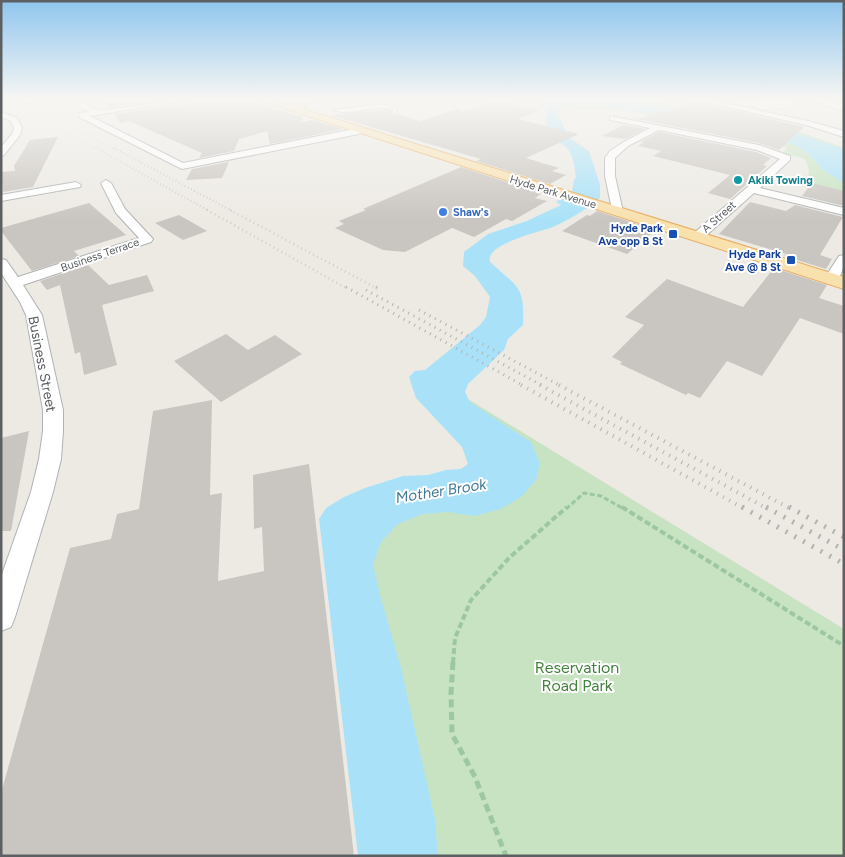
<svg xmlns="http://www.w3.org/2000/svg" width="845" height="857" font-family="Figtree,sans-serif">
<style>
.green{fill:#c7e3c2}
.water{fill:#a9e2f8}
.building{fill:#c9c5c0}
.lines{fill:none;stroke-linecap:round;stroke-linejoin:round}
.lane-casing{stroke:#afb2b5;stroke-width:2}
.street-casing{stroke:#afb2b5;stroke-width:2}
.secondary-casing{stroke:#b0b4b8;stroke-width:2}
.primary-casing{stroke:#e7ae64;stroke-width:2}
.path-far3{stroke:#9dc6a2;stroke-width:1;stroke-dasharray:2 1;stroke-linecap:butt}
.path-far2{stroke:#9dc6a2;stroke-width:3;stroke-dasharray:5 2.5;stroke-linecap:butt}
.path-far1{stroke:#9dc6a2;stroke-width:4;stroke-dasharray:6 3;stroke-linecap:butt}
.path{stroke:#9dc6a2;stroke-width:5;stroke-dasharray:8 4.5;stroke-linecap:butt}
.lane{fill:#fff;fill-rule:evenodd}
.street{fill:#fff;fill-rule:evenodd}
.secondary{fill:#fff;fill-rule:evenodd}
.primary{fill:#f9e1ae;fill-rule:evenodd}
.rail-far5{stroke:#b2b3b3;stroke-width:1;stroke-dasharray:0.5 2.5;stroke-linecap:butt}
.rail-far4{stroke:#b2b3b3;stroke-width:2;stroke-dasharray:0.5 3;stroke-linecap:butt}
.rail-far3{stroke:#b2b3b3;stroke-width:2.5;stroke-dasharray:0.5 4;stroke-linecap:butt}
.rail-far2{stroke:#b2b3b3;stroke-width:3;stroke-dasharray:1 5;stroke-linecap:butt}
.rail-far1{stroke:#b2b3b3;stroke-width:4;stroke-dasharray:1 6;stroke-linecap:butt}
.rail{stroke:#b2b3b3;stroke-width:5;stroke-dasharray:2 8;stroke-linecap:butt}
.secondary-bridge-casing{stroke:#b0b4b8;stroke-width:12;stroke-linecap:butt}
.secondary-bridge{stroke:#fff;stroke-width:11}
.culture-dot{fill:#0f9aa8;stroke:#fff;stroke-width:2}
.shop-dot{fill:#3f7fe0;stroke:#fff;stroke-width:2}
.transit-dot{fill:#1a4fb4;stroke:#fff;stroke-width:2}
.labels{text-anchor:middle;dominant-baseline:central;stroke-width:4;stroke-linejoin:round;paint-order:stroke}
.far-culture-label{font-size:11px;font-weight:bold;fill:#0d838f;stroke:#fff;text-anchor:start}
.far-street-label{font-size:11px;fill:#5c6063;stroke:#fff}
.far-shop-label{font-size:11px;font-weight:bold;fill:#366cbe;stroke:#fff;text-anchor:start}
.far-transit-label{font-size:11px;font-weight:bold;fill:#164399;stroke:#fff;text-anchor:end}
.street-label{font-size:14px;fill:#5c6063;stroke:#fff}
.water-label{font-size:15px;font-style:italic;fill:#417998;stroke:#fff}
.near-park-label{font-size:16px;fill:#43833c;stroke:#fff}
</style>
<rect width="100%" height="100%" fill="#edeae4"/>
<g class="green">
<path d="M538 100H641L668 104 773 125 806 134 844 148V193L804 182C813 174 808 169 805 159L783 153 787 148 772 141 627 111 542 108 541 105 536 102Z"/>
<path d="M458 393 844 629V856H429L366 566 377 531 404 510H477Z"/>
</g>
<path class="water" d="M545 100H626L697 111 784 129 844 149V183L823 170 808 153 797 146 778 138 683 119 595 105 576 103 559 108 558 113 568 137 589 151 600 185V198C586 210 570 219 553 227 540 232 484 244 490 262 517 287 525 285 523 325L508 339 504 350 468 384 465 392 470 402 531 442 540 463 536 480 522 496 501 509 475 516 448 512 423 514 398 524 381 542 373 565 380 595 401 668 435 819 438 856H358L319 519 326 508 344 497 365 488 403 476 428 475 446 470 461 469 468 464 462 447 416 398 409 377 415 371 425 370 480 325 486 317 490 297 475 276 463 266 464 252 488 234 527 221 561 205 556 202 572 191 574 180 576 178C575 167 573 151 563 145 558 142 552 137 549 131 544 122 547 111 545 100Z"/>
<g class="building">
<path d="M128 100 150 102 109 108 106 103Z"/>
<path d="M216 100H245L303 117 301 122 313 120 343 129 270 144 267 131 239 139 234 151 199 158 202 153 129 121 120 123 114 114Z"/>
<path d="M284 100H311L307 108Z"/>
<path d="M495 101 540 110 518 119 579 134 526 158 559 168 552 171 566 175 550 184 476 161 481 159 330 115 385 110 391 111 393 116 396 114 420 121 460 108 461 112Z"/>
<path d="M697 102 804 127 779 150 759 143 637 119Z"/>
<path d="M624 125 645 129 625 139 602 136Z"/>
<path d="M659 132 756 152 771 158 763 165 767 166 730 199 708 193 730 175 653 156 661 151 638 146 644 142H640Z"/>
<path d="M58 137 33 187 3 192 1 172 15 171 14 166 30 140Z"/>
<path d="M229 162 222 178 186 180 192 169Z"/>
<path d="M461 167 535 191 534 192 541 194 535 198 547 201 512 221 506 219 474 237 452 228 405 252 383 250 335 228 344 224 339 221 366 210 363 209Z"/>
<path d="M812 183 844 191V206L802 196Z"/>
<path d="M750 202 786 211 795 205 843 217 820 255 832 259 826 269 784 256 786 254 719 234Z"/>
<path d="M89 203 126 235 74 251 79 256 32 271 1 231V228Z"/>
<path d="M597 211 656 230 627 254 562 231 587 215 590 216Z"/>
<path d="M179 215 207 231 183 240 155 223Z"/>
<path d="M88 265 109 285 147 275 154 291 102 305 117 365 84 375 80 352 75 354 60 285 47 290 40 281Z"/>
<path d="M774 268 827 285 819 298 844 306V334L800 318 762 376 727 361 700 398 688 393 686 395 620 364 622 362 612 357 644 325 625 317 667 279 743 307Z"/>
<path d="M226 334 248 350 275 335 302 354 221 402 174 361Z"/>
<path d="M212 400 210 495 222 493 218 581 264 571 262 527 254 529 253 475 309 464 354 856H1V793L70 548 111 539 117 514 139 509 153 411Z"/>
<path d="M29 431 11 531H1V438Z"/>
</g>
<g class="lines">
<g class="lane-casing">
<path id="lane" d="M371 105H386L397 109 394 114 392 113 393 110C372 104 351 117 333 110Z"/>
</g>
<g class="street-casing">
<g id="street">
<path d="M72 100C84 100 91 110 100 110 129 109 157 100 186 100L90 116 183 163 359 128 363 131 359 134 182 169 79 117V113L89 112Z"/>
<path d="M697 100H712L808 121 844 131V137L806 125Z"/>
<path d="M1 112 17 118 22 128 20 135 4 155 1 156V147L12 134 14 128 11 121 1 117Z"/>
<path d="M610 116 759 145 790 156V160L760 188 844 208V215L754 193 701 240H693L691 237 693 234 780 159 757 150 659 130 628 146 615 158V176L623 212 621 214H613L605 176V158L610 151 622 143 650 128 610 120Z"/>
<path d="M106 180 111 183 125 209 153 239 151 242 23 285 42 315 63 410V431L61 459 53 492 15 617 11 627 1 631V577L31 492 39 459 43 431V410L26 315 20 302 1 273V259L6 260 18 277 139 238 116 213 101 183Z"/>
<path d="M76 182 81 185 80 187 1 201V195Z"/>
<path d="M844 255C844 267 843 272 836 282H826L824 279 839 256Z"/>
</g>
</g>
<g class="secondary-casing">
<g id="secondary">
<path d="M722 100 766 102 767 104 762 107 727 103Z"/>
<path d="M808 100H826L844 105V111Z"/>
</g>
</g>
<g class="primary-casing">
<path id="primary" d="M258 100H274L844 277V289Z"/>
</g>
<path class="path-far3" d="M48 108 62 105"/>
<path class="path-far2" d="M566 509 584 493 601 496 624 509"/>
<g class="path-far1">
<path d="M622 507 844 646"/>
<path d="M453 663 455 638 471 600 509 558 567 507"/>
</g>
<path class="path" d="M453 662 451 693 452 734 475 777 506 856"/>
<use href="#lane" class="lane"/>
<use href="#street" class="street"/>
<use href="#secondary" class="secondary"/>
<use href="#primary" class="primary"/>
<g class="rail-far5">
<path d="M9 100 98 150"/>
<path d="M765 100 844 120"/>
<path d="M28 103 116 150"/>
</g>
<g class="rail-far4">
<path d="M96 148 209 211"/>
<path d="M114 148 232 211"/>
</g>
<g class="rail-far3">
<path d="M207 210 348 289"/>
<path d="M230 210 378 289"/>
</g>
<g class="rail-far2">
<path d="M346 287 524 386"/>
<path d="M376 287 379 289"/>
<path d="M366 290 543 386"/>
<path d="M419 310 561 386"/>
</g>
<g class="rail-far1">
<path d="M521 385 745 509"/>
<path d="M540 385 768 509"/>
<path d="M559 385 791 509"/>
</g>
<g class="rail">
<path d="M742 507 844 564"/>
<path d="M766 507 844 550"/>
<path d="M789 507 844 537"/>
</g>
<g class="secondary-bridge-casing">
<path id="secondary-bridge" d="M762 104 789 102"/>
</g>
<use href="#secondary-bridge" class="secondary-bridge"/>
</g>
<linearGradient id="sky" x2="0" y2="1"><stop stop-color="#8fc6ee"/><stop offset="0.45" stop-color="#f7f6f3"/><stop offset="1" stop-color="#f7f6f3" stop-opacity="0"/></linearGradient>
<rect width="845" height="220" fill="url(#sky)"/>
<circle class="culture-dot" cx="738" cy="180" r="5"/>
<circle class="shop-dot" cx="443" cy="212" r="5"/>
<g class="transit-dot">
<rect x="668" y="229" width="10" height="10" rx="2.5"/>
<rect x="786" y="255" width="10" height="10" rx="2.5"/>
</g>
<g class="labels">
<g class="far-culture-label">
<text x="748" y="180">Akiki Towing</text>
</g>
<g class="far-street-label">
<text transform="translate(553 192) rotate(17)">Hyde Park Avenue</text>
<text transform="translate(719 217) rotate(-42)">A Street</text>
<text transform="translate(100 255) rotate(-19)">Business Terrace</text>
</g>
<g class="far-shop-label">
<text x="453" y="212">Shaw's</text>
</g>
<g class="far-transit-label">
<text x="663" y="228">Hyde Park<tspan x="663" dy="13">Ave opp B St</tspan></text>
<text x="781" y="254">Hyde Park<tspan x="781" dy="13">Ave @ B St</tspan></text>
</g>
<g class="street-label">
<text transform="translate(42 364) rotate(79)">Business Street</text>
</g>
<g class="water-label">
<text transform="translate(441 491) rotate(-9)">Mother Brook</text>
</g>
<g class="near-park-label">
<text x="577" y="667">Reservation<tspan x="577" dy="18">Road Park</tspan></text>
</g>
</g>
<rect width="845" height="857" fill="none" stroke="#5c6063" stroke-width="5"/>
</svg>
